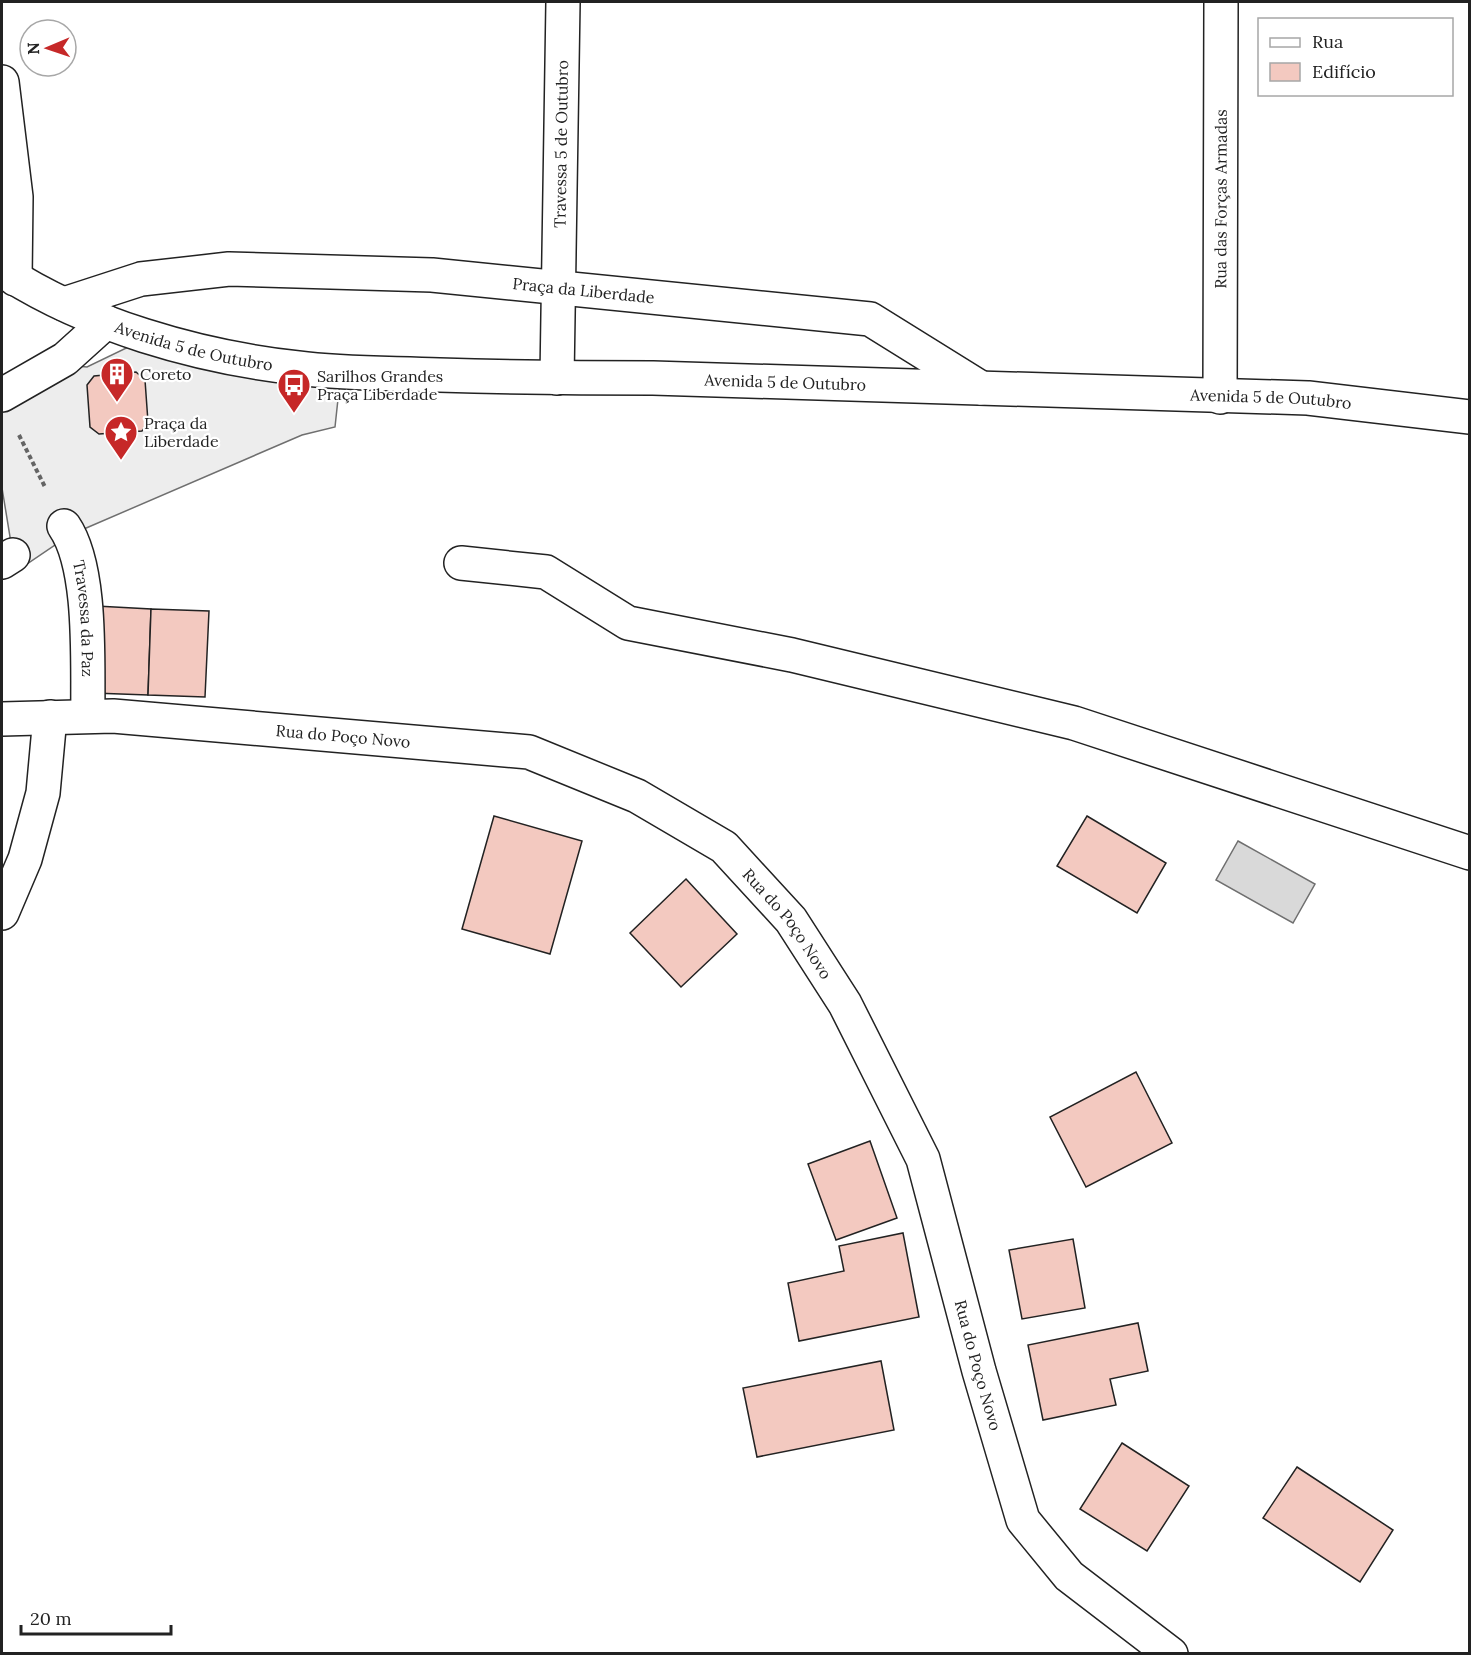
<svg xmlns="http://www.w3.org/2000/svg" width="1471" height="1655" font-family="Lora,serif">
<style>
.parking{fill:#ededed;stroke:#6f6f6f;stroke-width:1.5}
.water{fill:#d9d9d9;stroke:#6f6f6f;stroke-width:1.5}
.building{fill:#f3c9c0;stroke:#222;stroke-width:1.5}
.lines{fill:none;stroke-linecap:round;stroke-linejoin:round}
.minor-casing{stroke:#222;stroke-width:36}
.major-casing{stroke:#222;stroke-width:36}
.path{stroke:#646464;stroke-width:4;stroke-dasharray:4.5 3;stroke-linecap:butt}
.minor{stroke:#fff;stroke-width:33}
.major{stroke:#fff;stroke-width:33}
.labels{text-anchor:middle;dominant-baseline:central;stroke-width:4.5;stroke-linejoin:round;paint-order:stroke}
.street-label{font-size:16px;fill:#222;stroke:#fff}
.poi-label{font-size:16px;fill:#222;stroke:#fff;text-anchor:start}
</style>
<rect width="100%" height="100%" fill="#fff"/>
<path class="parking" d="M149 337 341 371 335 427 302 435 70 535 18 570 13 555 2 488V391L54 364 87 367Z"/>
<path class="water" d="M1238 841 1315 884 1293 923 1216 880Z"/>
<g class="building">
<path d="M136 372 145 380 148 422 142 431 99 434 90 427 87 385 94 376Z"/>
<path d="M96 606 151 609 148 695 93 693Z"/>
<path d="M151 609 209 611 205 697 148 695Z"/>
<path d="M494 816 582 841 550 954 462 929Z"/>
<path d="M1087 816 1166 863 1137 913 1057 866Z"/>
<path d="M686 879 737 934 681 987 630 933Z"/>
<path d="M1136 1072 1172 1143 1086 1187 1050 1117Z"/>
<path d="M870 1141 897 1218 836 1240 808 1164Z"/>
<path d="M903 1233 919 1317 799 1341 788 1283 844 1271 839 1246Z"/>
<path d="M1073 1239 1085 1308 1022 1319 1009 1250Z"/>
<path d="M1138 1323 1148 1371 1110 1379 1116 1405 1043 1420 1028 1345Z"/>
<path d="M881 1361 894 1430 757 1457 743 1388Z"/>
<path d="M1122 1443 1189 1486 1147 1551 1080 1509Z"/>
<path d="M1297 1467 1393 1530 1360 1582 1263 1518Z"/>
</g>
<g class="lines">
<g class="minor-casing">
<g id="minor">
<path d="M2 82 16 197 15 279"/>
<path id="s1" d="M64 304 141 279 229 269 432 275 870 319 981 388"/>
<path id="s2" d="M557 378 563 2"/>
<path d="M2 395 65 359 106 322"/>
<path id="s3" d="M1220 397 1221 2"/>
<path id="s4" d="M64 526C93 568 87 665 88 716"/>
<path d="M2 562 13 555"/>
<path d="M461 563 546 572 628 623 792 655 1074 723 1470 853"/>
<path id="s5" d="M2 719 113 716 529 752 637 796 724 847 791 920 845 1004 923 1159 979 1371 1023 1520 1069 1576 1171 1654"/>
<path d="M2 913 25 859 43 793 50 717"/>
</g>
</g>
<g class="major-casing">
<g id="major">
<path id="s6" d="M2 270C86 325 198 357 298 368 344 374 392 373 439 375 510 377 582 378 653 378L1308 398 1470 417"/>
</g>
</g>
<path class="path" d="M19 435 45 487"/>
<use href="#minor" class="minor"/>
<use href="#major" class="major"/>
</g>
<defs>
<g id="building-pin" transform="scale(1.725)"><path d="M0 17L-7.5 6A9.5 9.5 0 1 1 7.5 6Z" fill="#c62828" stroke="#fff"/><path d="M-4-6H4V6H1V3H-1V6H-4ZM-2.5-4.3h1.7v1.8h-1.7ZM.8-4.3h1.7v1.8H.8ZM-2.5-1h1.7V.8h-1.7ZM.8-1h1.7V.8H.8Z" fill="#fff"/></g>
<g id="bus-pin" transform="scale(1.725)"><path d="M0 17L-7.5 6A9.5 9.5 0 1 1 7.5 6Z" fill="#c62828" stroke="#fff"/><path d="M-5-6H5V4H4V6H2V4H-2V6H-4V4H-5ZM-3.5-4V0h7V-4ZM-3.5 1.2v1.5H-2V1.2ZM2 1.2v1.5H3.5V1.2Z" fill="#fff"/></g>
<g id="sight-pin" transform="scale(1.725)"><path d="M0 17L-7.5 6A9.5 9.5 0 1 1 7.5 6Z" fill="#c62828" stroke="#fff"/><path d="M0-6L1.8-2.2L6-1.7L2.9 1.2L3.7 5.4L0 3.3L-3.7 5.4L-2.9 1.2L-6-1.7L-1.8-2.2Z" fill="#fff"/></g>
</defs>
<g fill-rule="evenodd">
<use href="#building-pin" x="117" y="374"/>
<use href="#bus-pin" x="294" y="385"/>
<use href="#sight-pin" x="121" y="432"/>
</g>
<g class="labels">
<g class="street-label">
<text stroke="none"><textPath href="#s2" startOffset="234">Travessa 5 de Outubro</textPath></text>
<text stroke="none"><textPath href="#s3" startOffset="198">Rua das Forças Armadas</textPath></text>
<text stroke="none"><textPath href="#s1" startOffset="525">Praça da Liberdade</textPath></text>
<text stroke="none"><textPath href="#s6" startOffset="208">Avenida 5 de Outubro</textPath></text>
<text stroke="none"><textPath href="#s6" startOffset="802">Avenida 5 de Outubro</textPath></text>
<text stroke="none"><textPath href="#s6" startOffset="1288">Avenida 5 de Outubro</textPath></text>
<text stroke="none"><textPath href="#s4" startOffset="96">Travessa da Paz</textPath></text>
<text stroke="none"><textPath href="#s5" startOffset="342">Rua do Poço Novo</textPath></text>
<text stroke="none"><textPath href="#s5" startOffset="846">Rua do Poço Novo</textPath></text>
<text stroke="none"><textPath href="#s5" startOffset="1332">Rua do Poço Novo</textPath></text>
</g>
<g class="poi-label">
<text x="140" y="374">Coreto</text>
<text x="317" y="376">Sarilhos Grandes<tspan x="317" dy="18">Praça Liberdade</tspan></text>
<text x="144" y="423">Praça da<tspan x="144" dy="18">Liberdade</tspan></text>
</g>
</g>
<rect width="1471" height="1655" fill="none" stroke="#222222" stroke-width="6"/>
<rect x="1258" y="18" width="195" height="78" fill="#ffffff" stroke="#a7a7a7" stroke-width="1.5"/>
<rect x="1270" y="38" width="30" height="9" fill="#ffffff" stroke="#a7a7a7" stroke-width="1.5"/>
<text x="1312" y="48" font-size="18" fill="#222222">Rua</text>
<rect x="1270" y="63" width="30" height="18" fill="#f3c9c0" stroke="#a7a7a7" stroke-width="1.5"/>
<text x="1312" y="78" font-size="18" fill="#222222">Edifício</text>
<g transform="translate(48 48) rotate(268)"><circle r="28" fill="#ffffff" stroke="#a7a7a7" stroke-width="1.5"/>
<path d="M0-4.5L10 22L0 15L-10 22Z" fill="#c62828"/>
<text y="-9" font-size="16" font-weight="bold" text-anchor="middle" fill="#222222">N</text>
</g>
<path d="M21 1625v9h150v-9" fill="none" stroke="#222222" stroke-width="3"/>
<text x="30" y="1625" font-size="18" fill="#222222" stroke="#ffffff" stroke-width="4.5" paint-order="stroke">20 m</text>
</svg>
